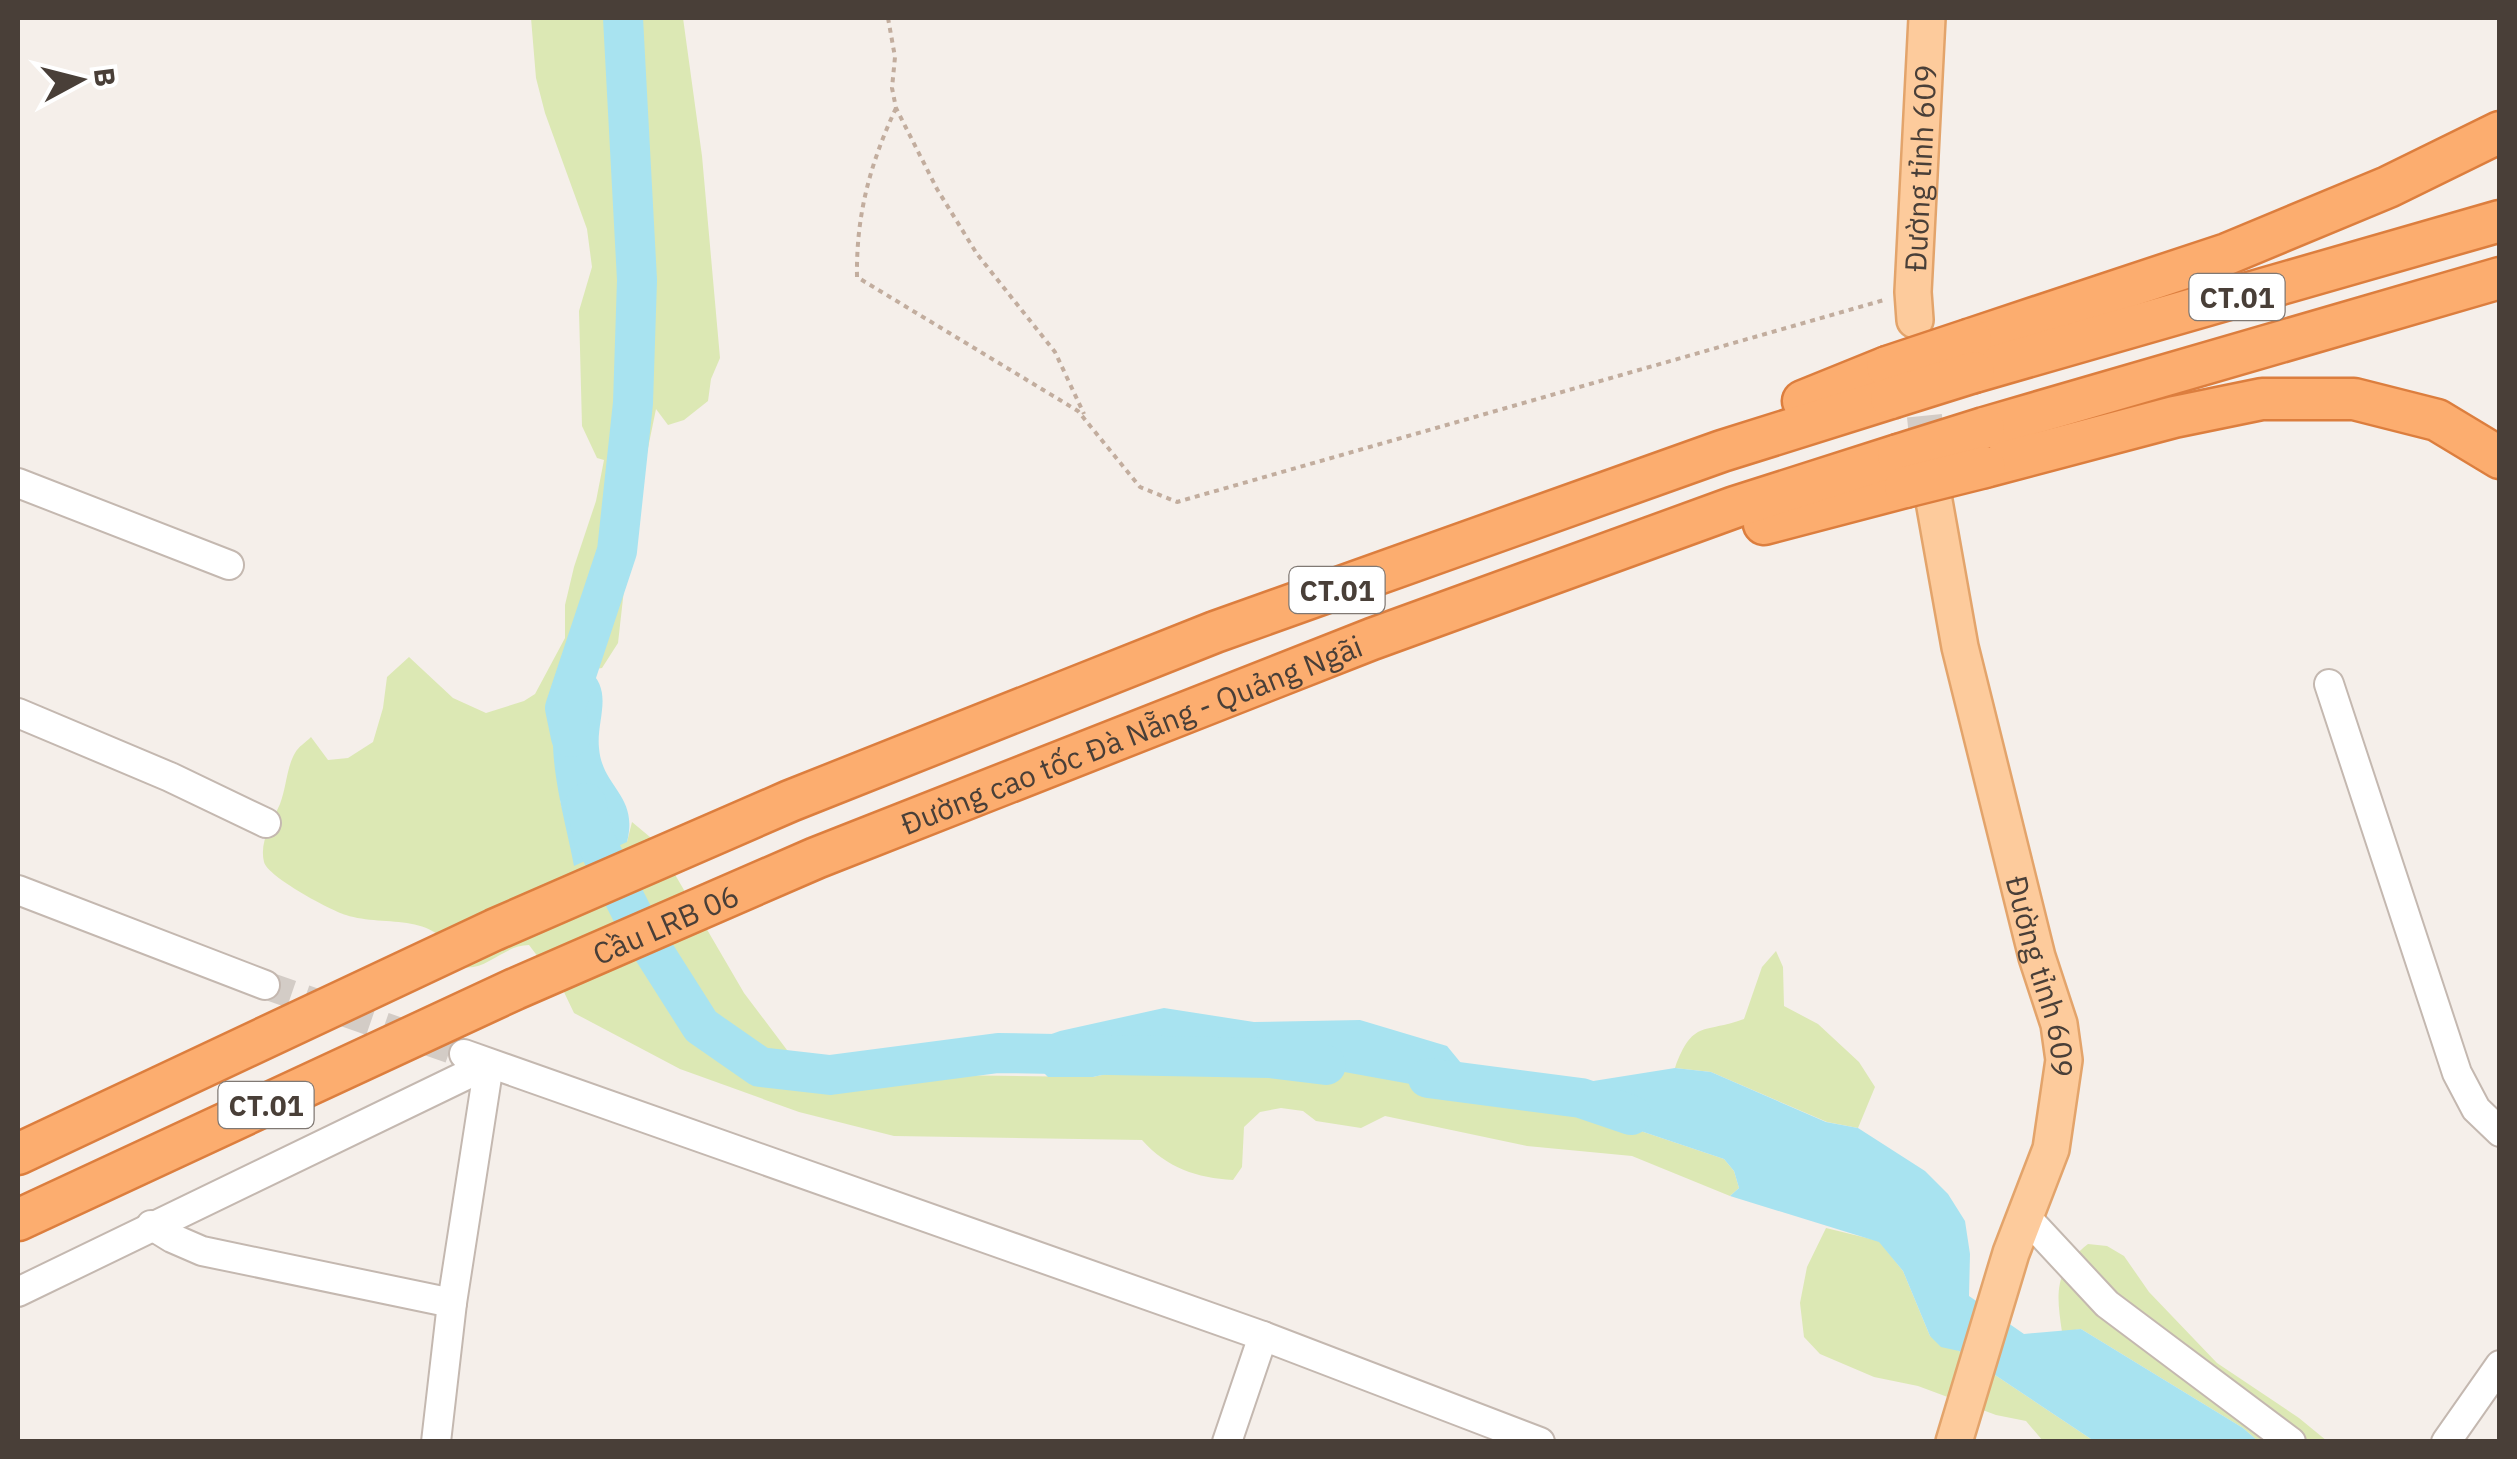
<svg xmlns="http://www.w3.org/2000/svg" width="2517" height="1459" font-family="'IBM Plex Sans',sans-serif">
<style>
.green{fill:#dce8b4}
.water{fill:#a8e3f0}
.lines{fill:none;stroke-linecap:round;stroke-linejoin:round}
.river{stroke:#a8e3f0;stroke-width:40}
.minor-tunnel{stroke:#d3ccc6;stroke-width:28;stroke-dasharray:28 14;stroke-linecap:butt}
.major-tunnel{stroke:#d3ccc6;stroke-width:35;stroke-dasharray:35 18;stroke-linecap:butt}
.minor-casing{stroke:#c4b8b0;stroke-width:32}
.major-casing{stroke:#e3a46b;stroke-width:40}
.highway-casing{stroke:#dc7e3e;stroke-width:45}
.path{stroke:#c2ad9e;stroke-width:4;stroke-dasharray:5 5;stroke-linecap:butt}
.minor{stroke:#fff;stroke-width:28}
.major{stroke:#fdcb9c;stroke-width:35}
.highway{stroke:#fcad6f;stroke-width:40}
.highway-bridge-casing{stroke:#dc7e3e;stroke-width:45;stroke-linecap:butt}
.highway-bridge{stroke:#fcad6f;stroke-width:40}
.labels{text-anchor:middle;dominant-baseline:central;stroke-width:10;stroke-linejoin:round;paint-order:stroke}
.shield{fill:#fff;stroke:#807974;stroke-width:2.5}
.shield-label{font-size:28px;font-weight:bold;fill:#493f38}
.street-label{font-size:30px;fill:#493f38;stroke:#fff}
</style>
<rect width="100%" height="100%" fill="#f5efea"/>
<g class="green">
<path d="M531 18H683L702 156 720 358 711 379 708 401 684 420 668 425 656 409 630 536 618 643 602 668 583 671 560 800 568 830 627 842 632 822 656 842 744 993 787 1050 830 1075 796 1080 944 1075 1093 1077 1217 1049 1590 1114 1724 1159 1734 1171 1739 1188 1730 1196 1632 1156 1527 1146 1385 1116 1361 1128 1316 1121 1303 1111 1281 1108 1260 1112 1244 1127 1242 1167 1233 1180C1197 1178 1167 1168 1142 1140L894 1136 799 1112 680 1069 574 1013 563 990 529 945C501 945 482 978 454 964 444 909 385 928 346 915 330 910 268 877 264 862 259 842 272 822 280 804 286 789 287 766 295 753 298 747 306 742 311 737L328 760 348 758 373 742 383 708 387 677 409 657 453 698 486 713 524 701 535 694 565 638V605L574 567 596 501 604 460 597 458 582 426 579 311 592 267 587 229 545 113 536 78Z"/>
<path d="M1776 951 1783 967 1784 1006 1818 1024 1859 1062 1875 1087 1858 1128 1827 1122 1711 1072 1675 1068C1693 1019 1703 1034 1744 1019L1762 967Z"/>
<path d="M1826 1228 1879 1241 1903 1271 1930 1336 1959 1351 2094 1441H2043L2026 1421 1996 1415 1918 1386 1874 1377 1820 1354 1804 1337 1800 1303 1807 1267Z"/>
<path d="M2088 1244 2107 1246 2124 1256 2149 1292 2217 1363 2299 1418 2327 1441H2258L2243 1428 2081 1329 2062 1332C2056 1292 2054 1271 2088 1244Z"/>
</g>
<g class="water">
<path d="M587 669C615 690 596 720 599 748 602 788 639 795 627 842L574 866C566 820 540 741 561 698 566 687 578 677 587 669Z"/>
<path d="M1164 1008 1254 1022 1360 1020 1447 1046 1479 1085 1482 1097 1218 1049 1093 1077H1048L1024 1053 1032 1041 1060 1031Z"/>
<path d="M1675 1068 1711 1072 1826 1122 1858 1128 1925 1171 1948 1194 1965 1221 1970 1254 1969 1296 2024 1334 2081 1329 2243 1428 2258 1441H2094L1959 1351 1941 1347 1930 1336 1903 1271 1879 1242 1730 1196 1739 1188 1734 1171 1724 1159 1590 1114 1581 1098 1587 1082Z"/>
</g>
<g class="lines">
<g class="river">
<path d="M571 737 565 708 617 551 633 403 637 280 623 18"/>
<path d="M586 803 594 838 642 933 701 1026 760 1067 830 1075 998 1053 1270 1058 1326 1065"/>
<path d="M1428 1078 1581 1098 1631 1115"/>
</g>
<path class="minor-tunnel" d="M265 985 464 1054"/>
<path class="major-tunnel" d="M1919 363 1930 470"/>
<g class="minor-casing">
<g id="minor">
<path d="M18 483 229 565"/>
<path d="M2329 684 2457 1073 2476 1109 2500 1132"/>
<path d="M18 713 170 777 266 823"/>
<path d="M18 890 265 985"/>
<path d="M464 1054 1263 1336 1540 1442"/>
<path d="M2025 1216 2107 1304 2291 1442"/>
<path d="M151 1225 172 1238 202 1251 452 1303"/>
<path d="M18 1292 489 1064"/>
<path d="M436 1442 452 1303 489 1064"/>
<path d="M1227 1442 1263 1336"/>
<path d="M2446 1442 2500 1365"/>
</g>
</g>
<g class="major-casing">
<g id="major">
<path id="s1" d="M1915 320 1913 292 1927 18"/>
<path id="s2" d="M1934 501 1960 647 2037 957 2059 1024 2064 1060 2051 1149 2011 1253 1954 1442"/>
</g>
</g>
<g class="highway-casing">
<g id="highway">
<path d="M1971 339 2227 254 2388 187 2500 132"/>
<path d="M1974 372 2500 221"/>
<path d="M1803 401 1887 367"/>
<path d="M1984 428 2500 278"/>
<path d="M1985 467 2174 417 2262 399H2354L2437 420 2500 458"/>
<path d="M1764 524 1905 487"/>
<path d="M18 1154 494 930 790 801 1215 632 1722 451 1891 398"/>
<path id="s3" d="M18 1220 515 989 816 858 1372 639 1735 507 1898 455"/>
</g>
</g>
<g class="path">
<path d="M888 18 895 57 892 88 896 108 937 189 977 254 1055 352 1084 414"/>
<path d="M896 108C870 164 856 215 857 277L1078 411 1140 487 1177 502 1884 300"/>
</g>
<use href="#minor" class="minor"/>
<use href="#major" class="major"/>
<use href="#highway" class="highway"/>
<g class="highway-bridge-casing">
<g id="highway-bridge">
<path d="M1887 367 1971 339"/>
<path d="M1891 398 1974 372"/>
<path d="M1898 455 1984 428"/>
<path d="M1905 487 1985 467"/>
</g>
</g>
<use href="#highway-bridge" class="highway-bridge"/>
</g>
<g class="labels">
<g class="shield">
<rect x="2189.5" y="274" width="95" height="46" rx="8"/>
<rect x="1289.5" y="567" width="95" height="46" rx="8"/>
<rect x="218.5" y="1082" width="95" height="46" rx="8"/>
</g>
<g class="shield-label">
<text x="2237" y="297">CT.01</text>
<text x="1337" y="590">CT.01</text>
<text x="266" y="1105">CT.01</text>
</g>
<g class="street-label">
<text stroke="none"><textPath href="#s1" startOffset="152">Đường tỉnh 609</textPath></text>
<text stroke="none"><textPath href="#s3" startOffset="1215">Đường cao tốc Đà Nẵng - Quảng Ngãi</textPath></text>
<text stroke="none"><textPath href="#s3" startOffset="712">Cầu LRB 06</textPath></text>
<text stroke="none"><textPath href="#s2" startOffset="488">Đường tỉnh 609</textPath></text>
</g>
</g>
<rect width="2517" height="1459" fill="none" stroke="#493f38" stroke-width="40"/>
<g transform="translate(80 80) rotate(83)" stroke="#ffffff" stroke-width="8" paint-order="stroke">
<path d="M0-8L18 38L0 25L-18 38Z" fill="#493f38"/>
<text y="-15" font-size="28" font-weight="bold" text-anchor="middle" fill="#493f38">B</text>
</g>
</svg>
